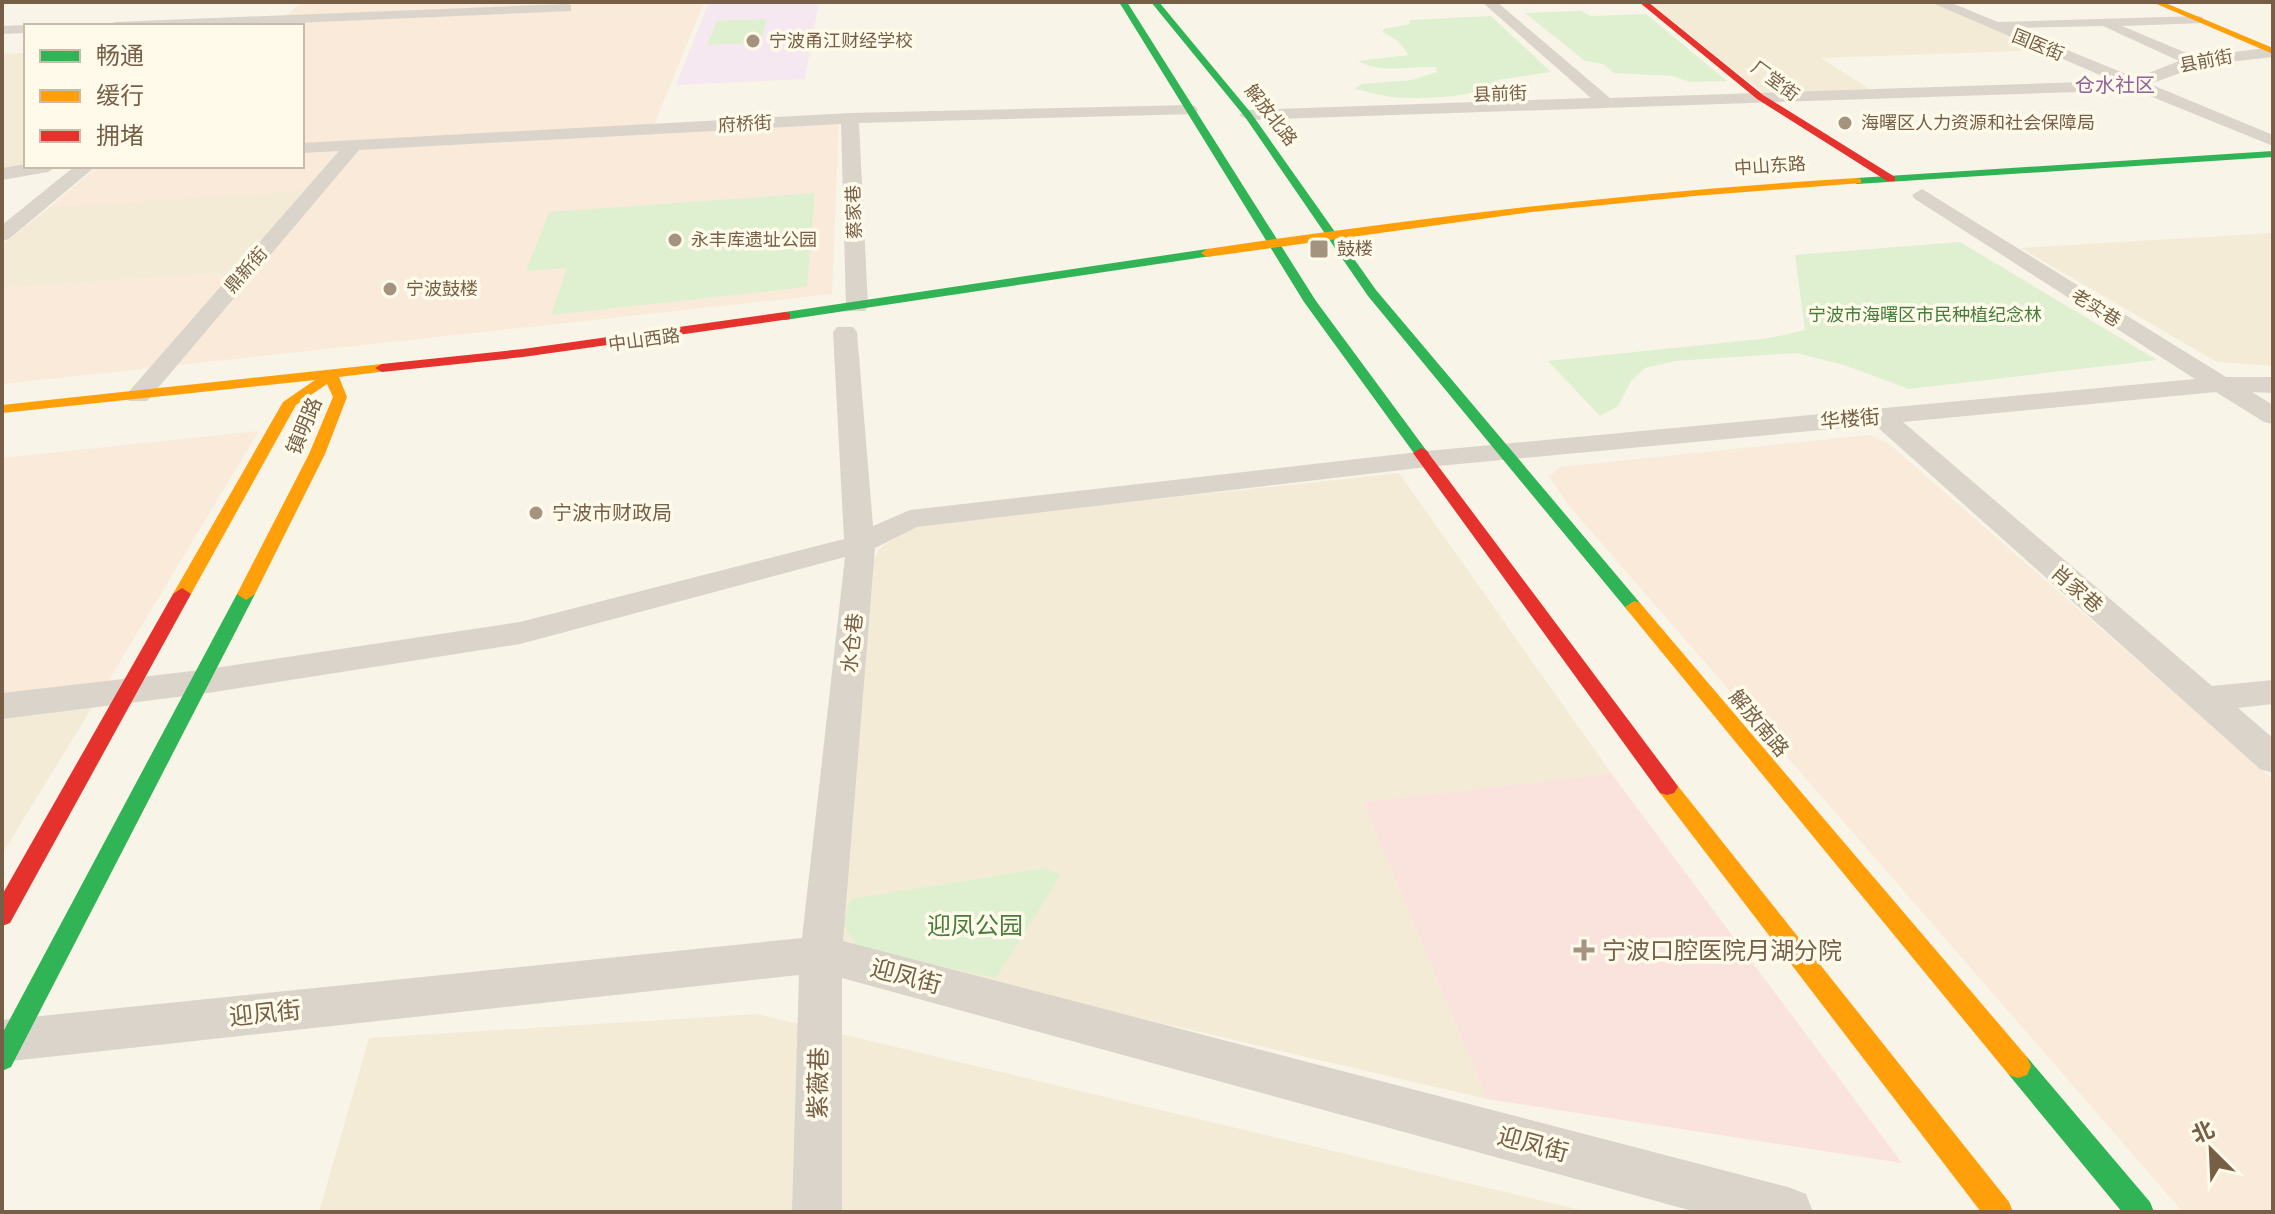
<svg xmlns="http://www.w3.org/2000/svg" width="2275" height="1214" font-family="Arial,'Noto Sans SC',sans-serif">
<style>
.residential{fill:#f4ebd7}
.commercial{fill:#f9eada}
.education{fill:#f6e8f1}
.medical{fill:#fae3dc}
.green{fill:#dff0d1}
.lines{fill:none;stroke-linecap:round;stroke-linejoin:round}
.street{fill:#dbd4cb;fill-rule:evenodd}
.fast{fill:#30b455;fill-rule:evenodd}
.slow{fill:#ff9f0a;fill-rule:evenodd}
.jam{fill:#e5322d;fill-rule:evenodd}
.poi-dot{fill:#a4937e;stroke:#fffae9;stroke-width:3}
.labels{text-anchor:middle;dominant-baseline:central;stroke-width:7;stroke-linejoin:round;paint-order:stroke}
.far-poi-label{font-size:18px;fill:#765f46;stroke:#fffae9;text-anchor:start}
.far-street-label{font-size:18px;fill:#765f46;stroke:#fffae9}
.far-park-label{font-size:18px;fill:#467d3d;stroke:#fffae9}
.far-quarter-label{font-size:20px;fill:#90619a;stroke:#fffae9}
.street-label{font-size:20px;fill:#765f46;stroke:#fffae9}
.poi-label{font-size:20px;fill:#765f46;stroke:#fffae9;text-anchor:start}
.near-park-label{font-size:24px;fill:#467d3d;stroke:#fffae9}
.near-poi-label{font-size:24px;fill:#765f46;stroke:#fffae9;text-anchor:start}
.near-street-label{font-size:24px;fill:#765f46;stroke:#fffae9}
</style>
<rect width="100%" height="100%" fill="#f8f4e7"/>
<g class="residential">
<path d="M1648 2H1939L2045 50 1821 58 1874 92 1764 94Z"/>
<path d="M26 53V166L2 170V54Z"/>
<path d="M305 190 236 272 2 288V245L50 207Z"/>
<path d="M2273 233V366L2217 362 2021 248Z"/>
<path d="M1399 473 1611 773 1363 802 1487 1099 848 950 834 927 868 573 879 549 909 526Z"/>
<path d="M104 688 2 854V701Z"/>
<path d="M757 1014 1589 1212H319L369 1038Z"/>
</g>
<g class="commercial">
<path d="M303 2H704L653 127 839 117 832 294 2 384V288L236 272 304 191 50 207 98 166H302V26H272Z"/>
<path d="M259 431 104 688 2 701V458Z"/>
<path d="M1869 435 1889 444 2273 779V1212H2183L1570 507 1549 477 1560 467Z"/>
</g>
<path class="education" d="M709 2H819L805 79 676 85Z"/>
<path class="medical" d="M1611 773 1902 1163 1487 1099 1363 802Z"/>
<g class="green">
<path d="M1581 11 1590 16 1646 14 1727 81 1690 82 1673 76 1614 73 1603 64 1585 61 1525 13Z"/>
<path d="M1491 16 1551 72 1497 80 1500 83C1482 97 1417 100 1393 97 1381 96 1368 92 1355 89L1362 84 1412 80 1437 72 1436 67C1408 66 1383 74 1358 61L1409 55 1397 40 1382 32 1384 29 1409 24 1410 20Z"/>
<path d="M767 19 760 43 707 45 717 21Z"/>
<path d="M815 193 807 287 551 315 567 268 526 271 549 212Z"/>
<path d="M1960 242 2157 360 1909 389 1847 366 1797 353 1675 361 1645 368 1631 381 1618 406 1600 416 1548 361 1770 338 1805 330 1795 255Z"/>
<path d="M1045 868 1061 875 996 978 858 948 843 924 851 899Z"/>
</g>
<g class="lines">
<g class="street">
<path d="M1482 2H1497L1610 98 2114 81 1930 2H1949L1998 22 2198 16 2203 17V23L2122 26 2196 57 2273 47V57L2202 65 2150 84 2273 135V146L2135 90 1248 120 1239 115 1248 110 1591 98ZM2103 26 2179 61 2136 78 2013 28Z"/>
<path d="M566 4 571 5V11L224 26H108L115 22Z"/>
<path d="M26 25 31 26H26V33L2 34V26Z"/>
<path d="M1189 105 1195 106 1198 110 1195 114 859 123 868 306 865 311H849L846 306 841 124 359 150 147 401H129L125 396 339 151 302 153V143L850 113Z"/>
<path d="M26 164V166H57L48 172 2 180V168Z"/>
<path d="M75 166H96L9 239 2 241V225Z"/>
<path d="M1922 189 2226 377H2273V393L2252 392 2273 405V424L2264 422 2216 392 1903 422 2212 686 2273 680V704L2238 708 2273 738V773L2260 769 1875 425 1427 467 917 527 875 548 843 941 1788 1187 1806 1194 1813 1212H1696L842 978V1212H792L799 975 2 1062V1020L802 938 845 557 520 644 201 694 2 719V693L201 670 520 622 844 539 833 332 837 327H853L857 332 873 526 910 510 1427 451 2195 379 1915 199 1912 195Z"/>
</g>
<g class="fast">
<path d="M1119 2H1127L1316 301 1426 450 1429 453 1426 456H1416L1304 302Z"/>
<path d="M1151 2H1159L1251 113 1376 290 1640 603 1643 607 1640 611H1628L1368 296 1245 117Z"/>
<path d="M2273 151V157L1857 184 1852 181 1857 178Z"/>
<path d="M1207 249 1213 253 1211 256 785 320 778 316 785 312Z"/>
<path d="M246 588 255 594 11 1067 2 1071V1034L237 594Z"/>
<path d="M2018 1054 2027 1057 2150 1202 2154 1212H2122L2009 1075 2005 1066 2009 1057Z"/>
</g>
<g class="slow">
<path d="M2152 2H2163L2273 48V54Z"/>
<path d="M1857 178 1861 179V183L1694 196 1532 212 1207 257 1201 253 1207 249C1423 217 1639 191 1857 178Z"/>
<path d="M382 364 387 365V371L339 377 347 397 325 454 255 594 246 600 237 594 309 454 333 397 327 384 296 405 191 594 182 600 173 594 283 402 315 380 2 413V405Z"/>
<path d="M1634 601 1640 603 2027 1057 2031 1066 2027 1075 2018 1078 2009 1075 1628 611 1625 607Z"/>
<path d="M1667 779 1674 781 2009 1202 2013 1212H1981L1660 793 1656 787 1660 781Z"/>
</g>
<g class="jam">
<path d="M1639 2H1648L1763 95 1895 177V181H1887L1757 99Z"/>
<path d="M785 312 790 313V319L523 357 382 372 375 368 382 364 523 349Z"/>
<path d="M1421 448 1426 450 1674 781 1678 787 1674 793 1667 795 1660 793 1413 453Z"/>
<path d="M182 588 191 594 10 923 2 926V895L173 594Z"/>
</g>
</g>
<g class="poi-dot">
<circle cx="753" cy="41" r="8"/>
<circle cx="1845" cy="123" r="8"/>
<circle cx="675" cy="240" r="8"/>
<rect x="1309" y="239" width="20" height="20" rx="4"/>
<circle cx="390" cy="289" r="8"/>
<circle cx="536" cy="513" r="8"/>
<path d="M1580 938h8v8h8v8h-8v8h-8v-8h-8v-8h8z"/>
</g>
<g class="labels">
<g class="far-poi-label">
<text x="769" y="41">宁波甬江财经学校</text>
<text x="1861" y="123">海曙区人力资源和社会保障局</text>
<text x="691" y="240">永丰库遗址公园</text>
<text x="1337" y="249">鼓楼</text>
<text x="406" y="289">宁波鼓楼</text>
</g>
<g class="far-street-label">
<text transform="translate(2038 45) rotate(22)">国医街</text>
<text transform="translate(2206 61) rotate(-11)">县前街</text>
<text transform="translate(1775 81) rotate(36)">厂堂街</text>
<text transform="translate(1500 94) rotate(-2)">县前街</text>
<text transform="translate(1271 115) rotate(52)">解放北路</text>
<text transform="translate(745 124) rotate(-3)">府桥街</text>
<text transform="translate(1770 166) rotate(-4)">中山东路</text>
<text transform="translate(854 212) rotate(-92)">蔡家巷</text>
<text transform="translate(246 270) rotate(-49)">鼎新街</text>
<text transform="translate(2096 308) rotate(32)">老实巷</text>
<text transform="translate(644 340) rotate(-8)">中山西路</text>
</g>
<g class="far-park-label">
<text x="1925" y="315">宁波市海曙区市民种植纪念林</text>
</g>
<g class="far-quarter-label">
<text x="2115" y="85">仓水社区</text>
</g>
<g class="street-label">
<text transform="translate(1850 419) rotate(-5)">华楼街</text>
<text transform="translate(304 426) rotate(-67)">镇明路</text>
<text transform="translate(2077 589) rotate(41)">肖家巷</text>
<text transform="translate(852 643) rotate(-84)">水仓巷</text>
<text transform="translate(1759 723) rotate(50)">解放南路</text>
</g>
<g class="poi-label">
<text x="552" y="513">宁波市财政局</text>
</g>
<g class="near-park-label">
<text x="975" y="925">迎凤公园</text>
</g>
<g class="near-poi-label">
<text x="1602" y="950">宁波口腔医院月湖分院</text>
</g>
<g class="near-street-label">
<text transform="translate(906 976) rotate(15)">迎凤街</text>
<text transform="translate(265 1013) rotate(-6)">迎凤街</text>
<text transform="translate(818 1083) rotate(-89)">紫薇巷</text>
<text transform="translate(1533 1144) rotate(15)">迎凤街</text>
</g>
</g>
<rect width="2275" height="1214" fill="none" stroke="#765f46" stroke-width="8"/>
<rect x="24" y="24" width="280" height="144" fill="#fffae9" stroke="#c8bca8" stroke-width="2"/>
<rect x="40" y="50" width="40" height="12" fill="#30b455" stroke="#c8bca8" stroke-width="2"/>
<text x="96" y="64" font-size="24" fill="#765f46">畅通</text>
<rect x="40" y="90" width="40" height="12" fill="#ff9f0a" stroke="#c8bca8" stroke-width="2"/>
<text x="96" y="104" font-size="24" fill="#765f46">缓行</text>
<rect x="40" y="130" width="40" height="12" fill="#e5322d" stroke="#c8bca8" stroke-width="2"/>
<text x="96" y="144" font-size="24" fill="#765f46">拥堵</text>
<g transform="translate(2211 1150) rotate(336)" stroke="#fffae9" stroke-width="6" paint-order="stroke">
<path d="M0-6L14 30L0 20L-14 30Z" fill="#765f46"/>
<text y="-12" font-size="22" font-weight="bold" text-anchor="middle" fill="#765f46">北</text>
</g>
</svg>
